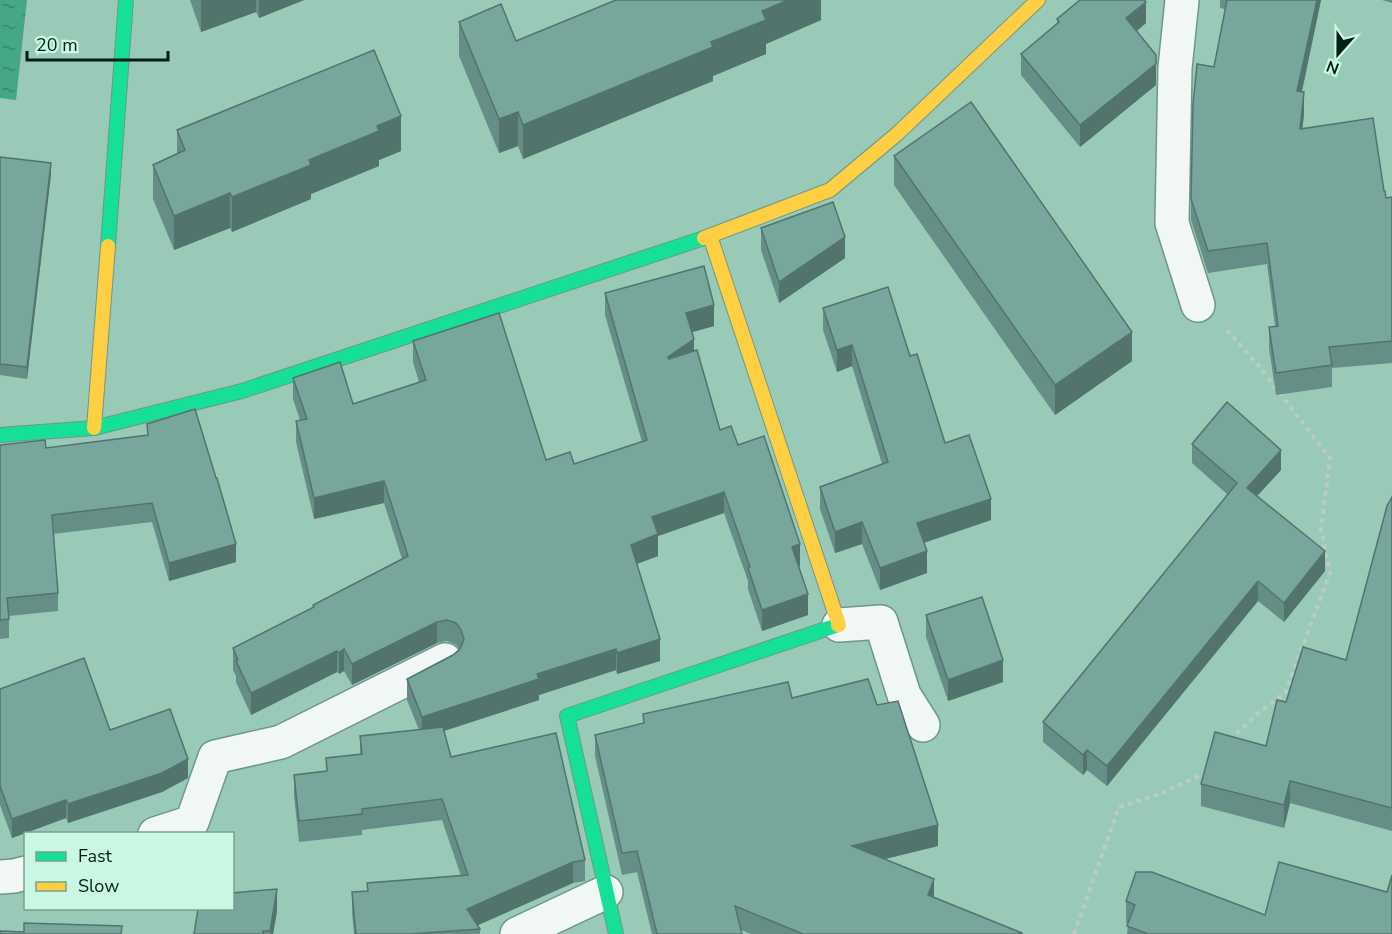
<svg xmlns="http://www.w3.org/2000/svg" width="1392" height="934" font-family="'Nunito Sans',sans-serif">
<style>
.water{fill:url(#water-ripples)}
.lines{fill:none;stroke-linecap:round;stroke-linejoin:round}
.street-casing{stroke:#6e9789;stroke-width:36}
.fast-casing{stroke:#6e9789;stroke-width:16}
.slow-casing{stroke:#6e9789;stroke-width:16}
.path{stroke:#bcccc5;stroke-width:4;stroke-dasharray:4.5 4.5;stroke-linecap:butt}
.street{stroke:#f0f7f4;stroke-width:33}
.fast{stroke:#16e098;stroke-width:14}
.slow{stroke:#ffcf43;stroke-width:14}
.wall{fill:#658f86}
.shaded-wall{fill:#53746d}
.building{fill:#76a69c;stroke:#53746d;stroke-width:1.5}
</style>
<defs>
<pattern id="water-ripples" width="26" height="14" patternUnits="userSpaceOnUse" patternTransform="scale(1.5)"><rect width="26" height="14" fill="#45a688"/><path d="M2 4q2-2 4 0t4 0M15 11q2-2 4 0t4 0" fill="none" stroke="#37876e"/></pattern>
</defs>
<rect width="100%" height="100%" fill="#98cab7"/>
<path class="water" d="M0 0H27L16 100 0 98Z"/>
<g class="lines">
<g class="street-casing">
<g id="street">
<path d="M1182 0 1175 68 1172 223 1198 305"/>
<path d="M839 625 881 622 904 695 923 725"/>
<path d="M155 834 192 822 215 757 281 742 445 660"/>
<path d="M0 877 14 876 26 873"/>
<path d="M517 934 606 892"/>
</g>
</g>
<g class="fast-casing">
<g id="fast">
<path d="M108 246 126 0"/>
<path d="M0 435 94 428 242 391 704 238"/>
<path d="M616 934 567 716 838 625"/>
</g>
</g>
<g class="slow-casing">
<g id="slow">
<path d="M710 236 839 625H838"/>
<path d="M704 238 830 190 897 134 1038 0"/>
<path d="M94 428 108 246"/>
</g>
</g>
<g class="path">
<path d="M1227 330 1258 365 1330 458 1321 529 1330 573 1285 693 1258 713 1229 741"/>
<path d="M1074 934 1119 807 1160 794 1205 773"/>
</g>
<use href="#street" class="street"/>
<use href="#fast" class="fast"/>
<use href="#slow" class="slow"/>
</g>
<g class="wall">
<path d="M190 0H304L259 18 256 12 201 32Z"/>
<path d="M821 0V20L766 44V54L713 76V81L523 159 518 146 499 153 459 56V22L516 41Z"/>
<path d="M1220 0H1321L1302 92 1304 114 1302 128 1384 191 1386 198 1392 197V363L1332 368V387L1276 395 1269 348V327L1275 326 1267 264 1208 273 1191 220V199L1214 67 1225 9 1220 8Z"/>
<path d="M1382 0H1392V3Z"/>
<path d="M1057 19 1146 23 1137 31 1156 85 1080 147 1021 75V54L1057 23Z"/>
<path d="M177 130 401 151 379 160V166L311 194V199L232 232 230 228 174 250 153 199V165L177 154Z"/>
<path d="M894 156 1132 361 1055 415 894 185Z"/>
<path d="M0 157 51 174 27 379 0 375Z"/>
<path d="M761 228 845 258 779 303 761 250Z"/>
<path d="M605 293 714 326 692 332 694 351 720 430 738 445 800 566H799L808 615 762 631 748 589V581L724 513 658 536V556L637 564 660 661 617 674 616 670 539 695V700L444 731 451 757 585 860V881L573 883 478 925 480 929V934H354L352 913V892L367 891 461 876 442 820 362 830V835L299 842 294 796V775L326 771V758L360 754V736L419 730 407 700V679L453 655 460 650 456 645 447 641 437 643 352 685 344 671 339 674 337 672 251 715 236 682V676L233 670V648L313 608V605L402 559 384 503 314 519 296 442V421L300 420 293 399V378L353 404 419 382 413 362V341L546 460 574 464 642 442 605 315Z"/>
<path d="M823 308 910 356 945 443 991 520 924 543 927 573 880 590 862 544 835 553 820 509V487L882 464 852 366 837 372 823 330Z"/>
<path d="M147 424 236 562 169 581 152 522 53 534 58 593V611L9 616V638L0 639V445L46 448 147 435Z"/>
<path d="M1192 444 1281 470 1257 496 1325 571 1284 622 1258 601 1107 786 1087 770 1083 775 1043 742V722L1228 495 1192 463Z"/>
<path d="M1392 497V831L1290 803 1284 828 1201 806V784L1266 746 1286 702 1346 660Z"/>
<path d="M926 615 1003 682 948 701 926 637Z"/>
<path d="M0 689 110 730 188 778 162 792 68 823 66 818 12 838 0 805Z"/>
<path d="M792 698 877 705 938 846 885 859 934 897 1022 934H751L741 930 742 934H652L637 872 622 875 595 756V735L643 723V714Z"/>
<path d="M1126 901 1265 915 1392 934H1127L1128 924 1126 923Z"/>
<path d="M277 911 273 934H194Z"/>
</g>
<g class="shaded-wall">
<path d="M201 0H256V12L201 32Z"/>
<path d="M259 0H304L259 18Z"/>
<path d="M788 0H821V20L766 44V54L713 76V81L523 159V125L711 42 762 11Z"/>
<path d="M1317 0H1321L1297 113V91Z"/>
<path d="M1146 2V23L1126 39V18Z"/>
<path d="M1156 55V85L1080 147V125Z"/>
<path d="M1304 92V114L1300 150V129Z"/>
<path d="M518 112V146L499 153V119Z"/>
<path d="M401 116V151L379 160V166L311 194V199L232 232V197L377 126Z"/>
<path d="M51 163V174L27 379V367Z"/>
<path d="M230 193V228L174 250V216Z"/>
<path d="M845 237V258L779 303V282Z"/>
<path d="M714 305V326L686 334V313Z"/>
<path d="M1132 332V361L1055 415V385Z"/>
<path d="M694 339V361L668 378V357Z"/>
<path d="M852 345V366L837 372V350Z"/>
<path d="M1281 450V470L1247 507V488Z"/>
<path d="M384 481V503L314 519V498Z"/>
<path d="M724 492V513L658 536V556L631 566V545L652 517Z"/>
<path d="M991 499V520L917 545V523Z"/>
<path d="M862 522V544L835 553V532Z"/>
<path d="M236 544V562L169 581V563Z"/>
<path d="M800 544V566L792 568V547Z"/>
<path d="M927 551V573L880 590V568Z"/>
<path d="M1325 551V571L1284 622V603Z"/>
<path d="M1258 581V601L1107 786V766Z"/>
<path d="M808 594V615L762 631V610Z"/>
<path d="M437 622V643L352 685V664Z"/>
<path d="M660 639V661L617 674V653Z"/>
<path d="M344 649V671L339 674V653Z"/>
<path d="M616 649V670L539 695V700L422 738V717L537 674Z"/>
<path d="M337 651V672L251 715V693Z"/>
<path d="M1003 660V682L948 701V680Z"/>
<path d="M1087 750V770L1083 775V755Z"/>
<path d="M188 759V778L162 792 68 823V804Z"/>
<path d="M1290 781V803L1284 828V805Z"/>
<path d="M66 800V818L12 838V819Z"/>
<path d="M938 825V846L852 867V846Z"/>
<path d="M573 862V883L467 930V909Z"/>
<path d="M934 879V900L928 895Z"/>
<path d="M277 889V911L273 934H270Z"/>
</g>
<g class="building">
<path d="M616 0H788L762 11 766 20 711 42 713 47 523 125 518 112 499 119 459 22 501 4 516 41Z"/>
<path d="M1080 0H1144L1146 2 1126 18 1156 55V64L1080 125 1021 54 1059 22 1057 19Z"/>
<path d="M1227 0H1317L1297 91 1304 92 1300 129 1373 118 1384 191H1385L1386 198 1392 197V341L1329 347 1332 365 1276 373 1269 327 1278 326 1267 243 1208 251 1191 199 1193 104 1197 64 1214 67Z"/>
<path d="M374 50 401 116 377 126 379 131 309 160 311 165 232 197 230 193 174 216 153 165 185 150 177 130Z"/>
<path d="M971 102 1132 332 1055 385 894 156Z"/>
<path d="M0 157 51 163 27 367 0 364Z"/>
<path d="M833 202 845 237 779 282 761 228Z"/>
<path d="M704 266 714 305 686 313 694 339 668 357 669 359 697 350 720 430 731 426 738 445 764 436 800 544 792 547 808 594 762 610 748 568 750 567 724 492 652 517 658 534 631 545 660 639 617 653 616 649 537 674 539 679 422 717 407 679 453 655 460 649 464 639 461 630 456 623 447 620 437 622 352 664 344 649 339 653 337 651 251 693 236 661 238 660 233 648 314 607 313 605 408 556 384 481 314 498 296 421 307 419 293 378 340 362 353 404 426 380 413 341 499 313 546 460 570 452 574 464 647 440 605 293Z"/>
<path d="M888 287 910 356 917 354 945 443 969 435 991 499 917 523 927 551 880 568 862 522 835 532 820 487 888 462 852 345 837 350 823 308Z"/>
<path d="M1227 402 1281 450 1247 488 1325 551 1284 603 1258 581 1107 766 1087 750 1083 755 1043 722 1237 483 1192 444Z"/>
<path d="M195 409 216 478H217L236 544 169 563 152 503 52 515 58 593 7 598 9 619 0 620V445L45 440 46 448 148 435 147 424Z"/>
<path d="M1392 497V808L1290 781 1284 805 1201 784 1215 732 1266 746 1277 700 1286 702 1303 647 1346 660 1387 506Z"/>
<path d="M982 597 1003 660 948 680 926 615Z"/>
<path d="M84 658 110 730 170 709 188 759 162 773 68 804 66 800 12 819 0 786V689Z"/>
<path d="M868 679 877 705 898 701 938 825 852 846 934 879 928 895 1022 933 1021 934H803L735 906 742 934H657L637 851 622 853 595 735 644 723 643 714 788 682 792 698Z"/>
<path d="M443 727 451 757 556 733 585 860 573 862 467 909 480 929 410 934H356L352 892 368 891 367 883 468 875 442 799 362 809V814L299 821 294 775 327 771 326 758 362 754 360 736Z"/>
<path d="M1279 862 1387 892 1392 875V934H1148L1127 926 1135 905 1126 901 1136 872H1152L1265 915Z"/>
<path d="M277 889 270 931H263V934H194L198 909H232V893Z"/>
<path d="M24 923 122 926 121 934H0V931L24 932Z"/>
</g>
<rect x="24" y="832" width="210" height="78" fill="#caf6e4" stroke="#7aa091" stroke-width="1.5"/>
<rect x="36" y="852" width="30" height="9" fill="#16e098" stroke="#7aa091" stroke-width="1.5"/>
<text x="78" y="862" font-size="18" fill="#021f15">Fast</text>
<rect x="36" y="882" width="30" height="9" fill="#ffcf43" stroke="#7aa091" stroke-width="1.5"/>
<text x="78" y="892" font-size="18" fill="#021f15">Slow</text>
<g transform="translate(1338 54) rotate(201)" stroke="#caf6e4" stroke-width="4.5" paint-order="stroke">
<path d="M0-4.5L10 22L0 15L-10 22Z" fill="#021f15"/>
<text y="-9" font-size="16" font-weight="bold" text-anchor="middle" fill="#021f15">N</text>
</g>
<path d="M27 51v9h141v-9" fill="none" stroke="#021f15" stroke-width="3"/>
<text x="36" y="51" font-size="18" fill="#021f15" stroke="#caf6e4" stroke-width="4.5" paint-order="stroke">20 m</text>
</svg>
